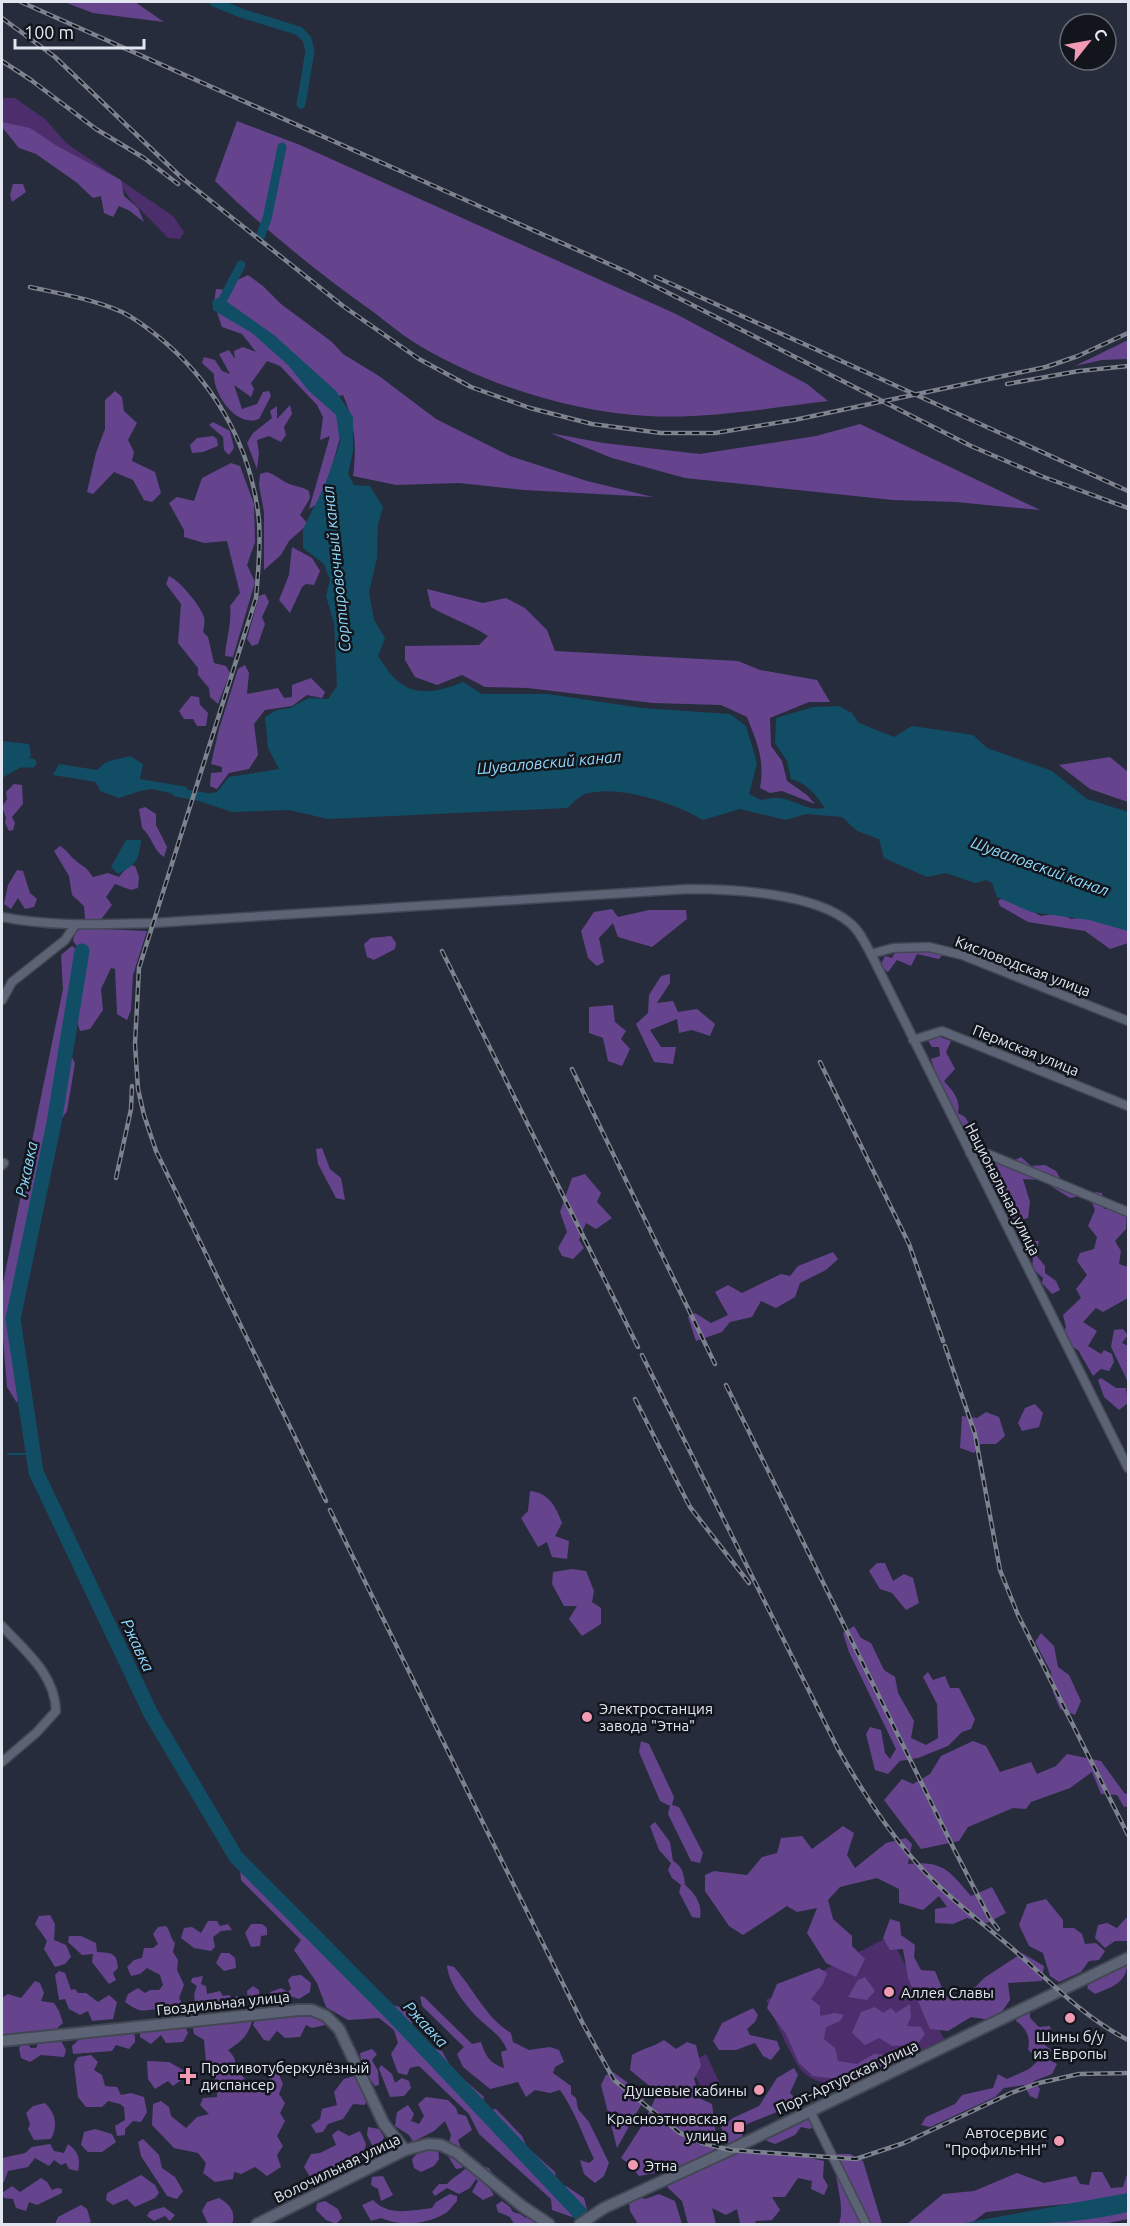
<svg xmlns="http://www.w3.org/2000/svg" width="1130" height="2226" font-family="Ubuntu,sans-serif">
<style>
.green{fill:#4c2e6d}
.forest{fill:#66448d}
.water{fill:#114e65}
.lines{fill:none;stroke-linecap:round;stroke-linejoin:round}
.stream{stroke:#114e65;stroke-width:2}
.canal{stroke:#114e65;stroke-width:9}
.river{stroke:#114e65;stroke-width:15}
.minor-casing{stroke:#424753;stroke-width:11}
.tertiary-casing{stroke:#424753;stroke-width:14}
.minor{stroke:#5b6374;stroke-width:8}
.tertiary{stroke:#5b6374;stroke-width:10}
.rail-casing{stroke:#7d828f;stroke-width:4.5}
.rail{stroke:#12151c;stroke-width:2;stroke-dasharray:7;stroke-linecap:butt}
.poi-dot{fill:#f09ab4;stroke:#12151c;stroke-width:2}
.labels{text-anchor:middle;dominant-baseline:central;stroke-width:5;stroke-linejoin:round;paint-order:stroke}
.street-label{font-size:15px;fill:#e2e6f0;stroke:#12151c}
.poi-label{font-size:15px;fill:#e2e6f0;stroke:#12151c;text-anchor:start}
.water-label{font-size:16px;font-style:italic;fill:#8ed9fc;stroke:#12151c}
</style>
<rect width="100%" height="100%" fill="#262c3c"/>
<g class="green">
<path d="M2 98H15L45 119 66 143 173 216 184 232 180 239 168 238 132 201 119 183 2 122Z"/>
<path d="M890 1936 944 2039 852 2084C836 2086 815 2084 803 2072 792 2061 774 2016 766 2000Z"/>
<path d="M706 2054 723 2090 705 2098 690 2063Z"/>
</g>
<g class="forest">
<path d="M64 2H135L164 22 93 13Z"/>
<path d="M237 121 300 145 676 314 807 384 828 401C769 408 708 419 648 416 571 412 486 385 420 346 403 336 388 323 372 311 317 272 264 229 215 181Z"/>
<path d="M2 122 30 128 57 146 121 180 124 196 138 208 144 222 130 211 119 206 113 217 104 213 101 196 93 198 76 182 36 154 19 148 2 127Z"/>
<path d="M13 184H23L26 192 12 202 10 195Z"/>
<path d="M248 275 263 286 281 304 332 342 343 354 379 376 436 419 510 456 587 481 653 497 524 490 459 483 396 485 353 476C357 446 355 422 343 395L335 397 343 427 322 501 309 509 330 436 320 440 323 417 317 405 280 366 267 361 251 383 254 389 251 397 234 385 242 409 257 404 263 392 269 391 271 396 259 419C236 428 213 394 214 374L202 363 204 357 215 360 222 371 230 374 219 354 229 350 235 359 234 351 243 347 256 352 242 334 222 327 214 303 216 289 227 290 231 283Z"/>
<path d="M1128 340V359L1102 360 1075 366Z"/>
<path d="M115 391 122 397 124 411 137 423 128 440 134 452 132 461 155 472 161 493 152 502 144 500 133 480 114 472 93 494 87 492 96 453 105 429V400Z"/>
<path d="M290 405 292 414 284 427 286 435 281 442 269 436 257 440 259 453 257 469 247 443 253 433 272 418 270 411 277 406V419Z"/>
<path d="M213 422 230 431 234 448 229 455 224 450 223 437 209 425Z"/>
<path d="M860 424 1040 510 956 502 893 500 685 478 612 458 550 433 603 443 700 454 816 436Z"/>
<path d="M213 436 217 439 218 446 203 452 192 453 190 445 197 438Z"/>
<path d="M231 463 240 466 254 504 255 542 247 565 255 582 233 657 225 656C226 640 232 622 230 606L240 593 227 541 204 543 184 537V530L169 503 177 497 194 501 202 478Z"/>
<path d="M267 472C276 475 278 478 285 482 292 486 301 486 309 491L310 498 300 515 308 524 289 541 281 555 264 570V512L259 485 260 474Z"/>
<path d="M292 547 312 558 320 571 314 585 306 584 302 587 290 613 279 600 289 575Z"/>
<path d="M169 576C180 581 200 605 204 617 205 621 204 628 203 632L208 637 214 663 226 666 230 673 218 704 210 697 209 688 198 675V668L178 643 181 604 166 584Z"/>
<path d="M427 589 483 603 506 598 525 608 547 630 555 651 738 661 760 670 817 680 830 702H809L770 718 771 746 782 761 787 781 807 795 815 804 782 791 770 793 760 788C765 759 757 743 747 717L721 705 653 703 528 688 485 687 462 675 437 685 415 677 405 660V646L479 645 488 636C470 624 449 618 431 607Z"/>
<path d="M265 594 269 602 262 617 265 624 258 644 252 646 247 639 259 596Z"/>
<path d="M245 665 249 673 247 694 278 688 284 698 292 697V685L311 678 325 692 322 698 307 695 292 706 265 710 254 724 258 755 249 769 229 773 217 789 210 786 211 773 222 772V767L211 764 219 729 238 669Z"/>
<path d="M191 696 199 697 200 705 208 713 206 726H197L193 719H184L179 711Z"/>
<path d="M1110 757 1128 772V802L1090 789 1059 765Z"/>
<path d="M14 784 22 785 23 804 12 817 15 823 13 830 9 831 5 823 6 818 2 807 7 799 6 792Z"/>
<path d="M145 807 156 814V825L167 847 164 857C153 850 153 838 142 828L139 809Z"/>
<path d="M60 846C67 850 69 855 75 860 84 868 85 865 93 877L108 873 119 877 129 865 135 866 139 877 138 888 131 890 115 884 106 897 112 905 99 922 85 919 84 906 72 895 69 876 54 851Z"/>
<path d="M17 870 23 871 30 893 37 899 34 907 25 909 18 898 11 909 4 904 8 885Z"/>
<path d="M1004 897 1041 916 1059 913 1071 919 1086 917 1128 930V943L1110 949 1085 931 1028 922 1000 906 998 901Z"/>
<path d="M612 909 618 917 649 910H686L687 919 652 947 618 937 613 923 599 938 604 962 597 966 588 958 581 931 594 912Z"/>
<path d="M82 928 147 931 133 975 131 1010 127 1020 117 1014 115 969 111 968 101 989 103 1010 90 1029 80 1031 76 1018 86 958 73 941 75 932Z"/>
<path d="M391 936 396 943 395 949 374 960 367 957 364 944 371 938Z"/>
<path d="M72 946 79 951 84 961 67 1049 75 1063 67 1111 52 1133 28 1250 9 1315 22 1387 17 1403 7 1387 2 1327V1288L63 989 61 955Z"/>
<path d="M898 946 947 949 939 959 917 954 911 966 897 960 888 972 880 966 885 956 892 958Z"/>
<path d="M1030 973 1039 975 1051 983H1062L1073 993 1068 1000H1060L1049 986 1037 990 1027 987 1025 977Z"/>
<path d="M670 974V983L657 1003 673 1001 678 1012 697 1009 715 1024 710 1036 692 1030 679 1033 677 1019 650 1030 661 1047H676L673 1064 654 1062 636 1024 648 1013 649 995 661 976Z"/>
<path d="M613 1005 615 1022 626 1031 621 1039 630 1049 622 1066 608 1061 603 1038 589 1033V1007Z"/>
<path d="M938 1036 951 1041 946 1052 955 1069 944 1081C953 1091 961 1100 958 1113L965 1117 974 1132 972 1137 965 1134 940 1086 931 1059 940 1056 939 1047H932L928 1041Z"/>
<path d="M322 1148 330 1169 341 1178 345 1200 336 1198 318 1164 316 1149Z"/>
<path d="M1005 1157 1014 1161 1021 1157 1031 1166 1045 1165 1056 1171 1061 1180 1075 1187 1076 1197 1070 1198 1041 1180 1023 1179 1030 1202 1028 1218 1016 1221 1003 1211 1002 1200C994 1193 987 1187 989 1176L981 1164 984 1159Z"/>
<path d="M585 1174 601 1193 597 1202 612 1218 596 1229 586 1223 579 1240 584 1248 573 1259 562 1256 558 1248 567 1232 560 1212 572 1178Z"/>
<path d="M1095 1192 1102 1193 1104 1209 1121 1206 1127 1209 1126 1229 1115 1241 1121 1251 1119 1264 1128 1267V1298L1103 1312 1096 1308 1083 1322 1097 1331 1088 1346 1101 1354 1104 1350 1112 1354 1114 1362 1109 1371 1101 1369 1093 1376 1078 1350 1071 1346 1064 1332 1066 1327 1063 1315 1081 1298 1076 1289 1087 1275 1077 1261 1080 1253 1094 1249 1097 1237 1088 1226 1095 1210 1092 1203Z"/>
<path d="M1029 1241H1039L1036 1255 1045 1266V1273L1056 1281 1060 1290 1052 1294 1042 1283 1043 1278 1032 1268 1033 1259 1025 1248Z"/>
<path d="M833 1252 838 1259 826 1270 800 1283 795 1297 776 1308 761 1301 752 1317 730 1322 722 1332 696 1341 688 1317 695 1313 711 1323 728 1315 715 1292 728 1285 742 1293 781 1274 790 1276 798 1266Z"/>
<path d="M1123 1329 1128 1335 1122 1343 1128 1346V1382L1111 1347 1114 1330Z"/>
<path d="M1101 1378 1116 1388H1126L1128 1403 1119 1410 1104 1397 1098 1380Z"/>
<path d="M1035 1404 1043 1413 1039 1427 1022 1431 1018 1423 1025 1408Z"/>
<path d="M986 1412 999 1417 1005 1436 996 1444H981L974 1453 960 1448 962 1416 977 1418Z"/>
<path d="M530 1491C549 1493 556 1507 562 1523L555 1536 569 1541 567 1559 552 1557 547 1542 538 1547 521 1518 528 1511Z"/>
<path d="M877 1563H885L893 1581 904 1574 913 1578 919 1603 906 1610 892 1593 880 1589 869 1571Z"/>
<path d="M572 1569 586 1571 594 1591 592 1602 601 1608V1624L582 1636 569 1619 577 1606H564L552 1584 553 1572Z"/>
<path d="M854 1626 861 1638 871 1643 884 1670 895 1677 898 1693 914 1721 911 1738 926 1745 938 1738 937 1704 923 1677 928 1672 933 1680 945 1676 950 1688H959L975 1719 971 1729 962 1732 948 1746 918 1758 900 1761 888 1774 875 1770 866 1734 870 1727 881 1730 885 1753 890 1759 896 1749 849 1652 843 1633Z"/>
<path d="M1041 1633 1054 1646 1058 1667 1069 1675 1081 1701 1075 1715 1060 1709 1053 1692 1051 1672 1035 1642Z"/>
<path d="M641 1741 649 1744 674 1797 672 1805 679 1807 703 1853 700 1863 691 1861 668 1814 670 1806 660 1801 639 1752Z"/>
<path d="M973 1741 986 1746 1000 1772 1031 1762 1037 1774 1056 1766 1067 1754 1101 1761 1125 1794 1128 1793V1806L1124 1807 1117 1795 1101 1794 1092 1772 1070 1788 1031 1802 1026 1809 1013 1808 968 1827 959 1841 921 1849 884 1800 902 1779 913 1784 930 1774 941 1756Z"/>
<path d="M655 1822 670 1842 673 1861C683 1867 684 1874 685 1885 695 1893 703 1905 700 1918L692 1917 679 1892 681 1885 672 1878 668 1870 671 1863 659 1850 650 1826Z"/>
<path d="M843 1826 854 1833 847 1855 855 1868 886 1843 906 1838 912 1844 908 1864C944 1860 950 1872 971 1896L992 1887 1006 1913 987 1923 967 1918 953 1924 935 1923V1909L947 1907 939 1896 923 1910 899 1903V1889L877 1878 840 1887 828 1900 833 1919 852 1936V1946L865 1959 856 1977 826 1963 807 1933 817 1908 797 1912 787 1906 743 1935 729 1926 705 1891V1875L714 1871 747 1875 762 1857 777 1853 781 1838 802 1836 812 1849Z"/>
<path d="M246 1866 333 1952 339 1963 354 1973 382 2002 403 2008 412 2022V2031L422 2044 442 2051 452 2069 484 2097 482 2106 486 2111 496 2109 522 2136 527 2147 555 2172 558 2186H566L584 2198 587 2209 572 2217 552 2210 551 2199 479 2134 469 2114 419 2066 410 2068 407 2075 398 2073 391 2054 398 2043 394 2030 379 2018 348 2020 326 2007 317 1983 294 1950 301 1940 241 1880 240 1868Z"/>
<path d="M1046 1899 1063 1920V1928H1074L1082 1934 1085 1944 1096 1943 1105 1951 1099 1960 1089 1961 1081 1972 1059 1982 1050 1976 1043 1953 1029 1946 1019 1925 1027 1904Z"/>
<path d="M50 1915 55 1924 54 1940 66 1945 71 1957 65 1964 55 1967 44 1949 47 1941 35 1924 39 1916Z"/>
<path d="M1128 1916V1941H1115L1105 1948 1095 1938 1098 1925 1107 1923 1117 1928Z"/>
<path d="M890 1919 900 1922 901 1935 915 1945 914 1957 921 1970 935 1971 945 1995 963 2000 984 1978 1022 1953 1044 1966 1042 1981 1008 1983 1010 2000 1001 2013 991 2020 971 2017 948 2031 930 2029 908 1978 903 1949 890 1950 883 1938Z"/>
<path d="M208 1921H217L220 1926 228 1924 232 1930 221 1931 213 1937 215 1947 211 1951 194 1948 181 1938 184 1928 192 1927 201 1933Z"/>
<path d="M251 1924H262L267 1928V1935L261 1936 260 1946 251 1947 245 1933Z"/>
<path d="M166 1926C171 1932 170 1938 175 1943L173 1952 178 1960 177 1970 184 1985 179 1998 184 2007 182 2012C174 2013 170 2011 162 2010 142 2007 146 2017 125 2002L128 1994 138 1988 145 1993 150 1990H159L163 1985 160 1975 147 1968 140 1974 131 1976 127 1967 134 1960 142 1958 144 1948H153L158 1944 153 1934 158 1927Z"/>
<path d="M69 1936H81L96 1943 97 1952C111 1953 117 1952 118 1968L113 1973 116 1980 109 1984 92 1962 93 1954 82 1955 68 1942Z"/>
<path d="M221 1953H229L235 1958 236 1968 224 1971 216 1963Z"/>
<path d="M1128 1956C1128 1983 1116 1985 1095 1994L1087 1988 1093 1974Z"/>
<path d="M447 1965 454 1967C474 1989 485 2017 511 2033L513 2042 529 2050 550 2047 559 2050 564 2062 555 2067 553 2073 571 2086V2094L576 2098 578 2109 589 2122 609 2163 604 2176 595 2183 584 2174 580 2160 589 2163 594 2159C583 2136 575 2111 560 2090L550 2093 535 2090 526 2097 518 2082 490 2089 463 2067 457 2054 464 2047 422 2006 420 1996 424 1997 472 2044 481 2042C485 2055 490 2064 504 2068L501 2052 507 2050C501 2034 486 2027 475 2015 463 2002 448 1982 447 1965Z"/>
<path d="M819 1968 827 1973 823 1984 811 1999 820 2006V2016L835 2013 844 2015 840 2021 826 2027 824 2039 835 2048 838 2061 857 2064 874 2054 893 2055 890 2062 854 2081 813 2076 799 2063 786 2034 767 2008 777 1984Z"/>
<path d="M59 1971 65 1973 71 1990 75 1989 78 1993H86L98 2002 109 1995 117 2002 113 2019 92 2021 88 2011 80 2015 69 2009 65 1999 59 2000 55 1975Z"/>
<path d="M301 1975 311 1983 310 1992 299 1999 290 1996C284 2004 278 2004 268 2000L270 1992 281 1988 288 1992 291 1989 288 1980 292 1976Z"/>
<path d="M203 1976 201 1984 206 1986 207 1994 220 1991 223 1996 229 1995 232 1998 238 1996 242 2002 241 2007 236 2010 230 2005 220 2012 208 2008 202 2012C194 2003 192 1997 197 1986L191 1982 192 1978Z"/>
<path d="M865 1977 875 1991 867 2000 848 1997 858 1980Z"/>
<path d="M35 1981 40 1983 44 1993 41 2001 54 2003 59 2011 63 2023 55 2030 44 2033 30 2031 23 2035 2 2034V1998L8 1994 21 1998Z"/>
<path d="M253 1986 259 1990 260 2000 254 2006 248 2003 247 1991Z"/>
<path d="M910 2004 911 2017 907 2026 921 2027 925 2034 917 2045 892 2046 879 2038 865 2045 852 2033 861 2012 875 2007 883 2013 891 2008 896 2013Z"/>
<path d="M753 2008 758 2015 755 2022 747 2029 750 2035 777 2041 780 2049 771 2060 763 2056 755 2043 736 2050H719L713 2041 722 2023Z"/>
<path d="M297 2009 323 2018 325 2025 312 2028 306 2025 300 2037 285 2038 277 2031 269 2041 264 2040 253 2025 256 2017 271 2011 285 2019Z"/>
<path d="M1020 2009 1030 2012V2018L1039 2027 1050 2026 1052 2035 1044 2044 1051 2050 1049 2060 1057 2064 1052 2074 1034 2081 1040 2089 1037 2099 1030 2096 1024 2085 1004 2088 995 2097 930 2127 921 2125 926 2117 955 2104 962 2095 993 2088 998 2074 1007 2079 1029 2069 1040 2059 1028 2050C1031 2037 1026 2028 1016 2021Z"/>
<path d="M247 2017 252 2021C248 2036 241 2042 228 2050 236 2058 237 2062 233 2074L242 2075 252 2090 268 2089 269 2075 277 2070 283 2084 279 2094 285 2103 280 2113 285 2121 277 2136 283 2146 277 2155 281 2167 267 2176 255 2167 241 2174 234 2172 233 2179 215 2182 203 2173 206 2163 198 2153 174 2148 152 2125 153 2104 161 2101 169 2107 171 2116 186 2128 197 2117 209 2114 200 2105 203 2098 217 2097 216 2081 206 2063 204 2040 194 2034 192 2023Z"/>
<path d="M182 2020 188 2033 183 2042 166 2043 161 2035 151 2044 140 2037V2029Z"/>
<path d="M130 2030 135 2036V2042L129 2049 116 2045 112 2051 73 2054 72 2046 85 2034 116 2031 123 2035Z"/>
<path d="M59 2037 66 2050 64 2057 41 2055 30 2062 21 2058 19 2048 25 2041 31 2048H36L40 2040Z"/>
<path d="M664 2040 676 2049 687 2042 696 2045 701 2066 694 2079 701 2099 712 2104 717 2143 713 2152 729 2144 721 2127 733 2118 759 2106 777 2078 794 2068 798 2075 790 2093 797 2100 777 2112 747 2124 735 2153 778 2151 824 2161 823 2177 828 2186 824 2195 811 2189 812 2181 798 2178 785 2197H772L780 2210 772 2220 756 2221 754 2224 740 2223 737 2209 726 2215 712 2208 716 2224H688L682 2201 668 2188 661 2172 639 2176 629 2164 621 2158 641 2127 658 2093 630 2070 632 2055C643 2048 654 2047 664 2040Z"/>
<path d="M372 2049 377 2054 372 2060 378 2071 379 2085 375 2086 362 2067 360 2053Z"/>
<path d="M91 2055 98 2062 94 2070 102 2075 105 2086 117 2087 121 2095 131 2093 144 2097 147 2112 141 2122 133 2121 125 2129V2135L117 2136 115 2126 125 2120 124 2107 120 2104 108 2101 102 2107H86L78 2097 74 2064 78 2057Z"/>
<path d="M147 2061 169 2062 183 2070 184 2078 173 2086 168 2081 155 2089 148 2079Z"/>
<path d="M381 2065 392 2074 395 2083 402 2078 409 2081 411 2088 404 2096 390 2097 379 2069Z"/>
<path d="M613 2072 646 2096 617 2148 601 2085 606 2075Z"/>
<path d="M354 2076 361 2080 368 2095 365 2105 353 2104 343 2119 328 2124 323 2132 316 2133 311 2125 320 2119 322 2109 337 2105 334 2092 344 2079Z"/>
<path d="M426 2097 448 2100 456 2108 458 2114 466 2116 472 2130 458 2140 464 2156 462 2168 456 2169 446 2153 451 2135 445 2121 434 2131 413 2142 409 2135 395 2126 397 2112 408 2105 414 2114 411 2121 419 2124 424 2116 418 2104Z"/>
<path d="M45 2103C56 2114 58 2125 51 2139L34 2140 28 2129 30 2124 26 2113 33 2106Z"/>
<path d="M806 2112 819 2116 818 2123 810 2129 801 2127 795 2135 775 2144 767 2141 765 2135Z"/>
<path d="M368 2127 379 2129 384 2137 380 2147 374 2149 367 2135Z"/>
<path d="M95 2129 112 2134 116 2142 102 2152H88L81 2145 84 2132Z"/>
<path d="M338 2130 349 2136 360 2131 366 2144 363 2157 352 2163 341 2161 325 2180 310 2177 304 2167 311 2154 320 2153 336 2145 332 2135Z"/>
<path d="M143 2139 159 2155 162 2168 175 2177 183 2191 177 2199 167 2196 141 2156 138 2142Z"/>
<path d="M50 2144 54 2151 64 2153 68 2144C78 2151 81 2159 78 2171L69 2169 66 2163 61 2165 54 2160 49 2166 35 2158 28 2167 8 2171 4 2182H2V2158L25 2153 32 2147Z"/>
<path d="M438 2146 439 2159 434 2166 421 2172 414 2168 412 2159 424 2147Z"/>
<path d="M834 2154H850L863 2161 882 2224H839C846 2205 833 2176 834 2154Z"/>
<path d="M477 2165 489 2168 495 2178 488 2186 494 2195 483 2200 472 2192 478 2181 476 2179 470 2188 459 2194 447 2188 435 2196 432 2192 439 2184H447C452 2178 459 2175 465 2169L472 2168Z"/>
<path d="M1128 2171V2198L986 2212 970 2224H907L943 2194 974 2191 1017 2173 1044 2183 1076 2176 1080 2184 1089 2185 1092 2172H1102L1111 2188 1123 2187Z"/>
<path d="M141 2175 155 2185 159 2193 155 2198 135 2207 127 2199 113 2205 106 2200 107 2193Z"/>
<path d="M383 2176 393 2195 381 2201 378 2189 371 2185 372 2177Z"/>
<path d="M41 2178 47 2182 52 2190 57 2188 62 2189V2193L37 2205 29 2202 26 2211 16 2208 13 2199 4 2198 2 2193 12 2186 20 2192Z"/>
<path d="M450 2194 457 2196V2201C453 2205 449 2212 444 2214 425 2225 399 2226 381 2218L371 2221 362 2205 373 2200C389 2217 411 2210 432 2208L436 2202Z"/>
<path d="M659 2194 675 2201 682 2224H638L630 2211 629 2201 637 2196 645 2199Z"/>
<path d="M219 2198C229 2204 235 2210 233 2222L229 2224H208L202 2211 207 2202Z"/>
<path d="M325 2201 338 2209 342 2218 336 2224 326 2220 316 2210 317 2203Z"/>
<path d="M502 2201 510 2207 513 2212 520 2214 526 2218 536 2212 554 2224H514L510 2217 498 2212 496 2205Z"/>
<path d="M81 2205 87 2209 91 2222 86 2224H55L58 2217Z"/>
<path d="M164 2207 175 2215 170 2221 165 2216 154 2221 147 2216 150 2211Z"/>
<path d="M1128 2208V2219L1103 2224H1023Z"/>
</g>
<g class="water">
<path d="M220 297 274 335 336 391 353 417V452L348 474 354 485 370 486 383 507 378 525 377 558 369 592 374 620 385 638 378 656C384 665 391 676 399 682 418 698 444 690 463 682L482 694H548L642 708 730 714 746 726 757 763 749 794C767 804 760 798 777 798 794 798 805 812 825 808 815 794 808 784 791 779L787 761 775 743 776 718 813 707 839 706 852 713 859 723 894 737 912 726 973 735 987 748 1052 771 1087 799 1128 812V931L1089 920 1031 912 997 897 992 883 986 880 975 883 946 873 927 877 884 858 879 839 857 831 842 817 806 814 786 820 740 809 703 820C675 803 618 784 585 794 579 796 572 804 567 808L328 819 289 810 232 812 202 802 201 795 217 792 229 777 279 769 268 748 265 717 277 710 290 708 309 698 328 699 337 686 334 623 326 596 330 580 324 564 303 548V529L324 487 340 443 336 415 308 390 289 366 252 333 213 310 212 301Z"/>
<path d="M2 741 29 744 31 756 18 769 2 778Z"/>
<path d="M130 756 143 764 140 779 187 787 189 793 183 796 152 789 140 791 119 798 100 791 96 782 53 775 59 764 97 770 106 762Z"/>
<path d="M126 840H141C139 860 136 865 118 874L111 867Z"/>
<path d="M1128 2193V2212C1071 2225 1018 2225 959 2224Z"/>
</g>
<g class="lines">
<path class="stream" d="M8 1454H33"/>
<g class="canal">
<path d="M214 2 241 13 299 31 307 39 310 51 301 104"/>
<path d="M260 237 267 219 282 147"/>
<path d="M219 307 241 265"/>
<path d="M2 763H32"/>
<path d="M176 792 213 799"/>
</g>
<path class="river" d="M82 951 54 1123 13 1319 36 1472 151 1714 236 1857 395 2017 580 2213"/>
<g class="minor-casing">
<g id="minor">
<path d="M2 917C52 927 103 924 153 923L688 889C733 889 815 893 850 923 859 930 865 943 871 954L1128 1468"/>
<path d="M871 954 893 948 929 947 962 955 1128 1021"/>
<path d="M2 1000 12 982 65 940 75 925"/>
<path d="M913 1040 942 1031 1128 1106"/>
<path d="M970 1153 983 1152 1128 1212"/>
<path d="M2 1165 4 1163"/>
<path d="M2 1626C25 1651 55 1674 56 1711L36 1733 2 1762"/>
<path d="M810 2111 866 2224"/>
</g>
</g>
<g class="tertiary-casing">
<g id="tertiary">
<path d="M2 2041 299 2010H312L326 2016 339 2029 384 2124 405 2150"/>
<path d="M257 2224 405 2150 428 2144 441 2145 457 2153 522 2206 549 2224"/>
<path d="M580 2224 604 2208 730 2150 1128 1958"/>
</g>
</g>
<use href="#minor" class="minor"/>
<use href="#tertiary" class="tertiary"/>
<g class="rail-casing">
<g id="rail">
<path d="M21 2 627 272 971 446 1041 476 1128 508"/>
<path d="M2 18 55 57 182 178 343 306 419 359 471 387 530 408 592 424 661 433H715L794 420 1046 367 1078 356 1128 333"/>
<path d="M2 61 31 80 96 129 144 158 178 184"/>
<path d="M656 277 1128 491"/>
<path d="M30 287C62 294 92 299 122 312 138 320 153 332 167 344 219 390 252 451 259 521 261 546 258 573 256 598L139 968 135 1044 138 1089 144 1115 156 1151 326 1501"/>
<path d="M1007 384 1079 371 1128 366"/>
<path d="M442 951 638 1347"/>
<path d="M820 1062 909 1244 943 1341"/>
<path d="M572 1069 715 1364"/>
<path d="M116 1178 131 1109 132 1086"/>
<path d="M945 1346 975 1434 1000 1570 1018 1615 1128 1835"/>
<path d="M642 1355 838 1749C867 1799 898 1848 941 1888 964 1910 990 1929 1014 1950 1051 1983 1085 2018 1128 2040"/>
<path d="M726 1385 954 1849 989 1917 998 1929"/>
<path d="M635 1399 690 1507 749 1583"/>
<path d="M330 1510 486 1829 582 2022 614 2080 680 2133 702 2143 730 2150 856 2159 904 2143 1011 2093 1039 2083 1079 2074 1128 2073"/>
</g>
</g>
<use href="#rail" class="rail"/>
</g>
<g class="poi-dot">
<circle cx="587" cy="1717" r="6"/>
<circle cx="889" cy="1992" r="6"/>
<circle cx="1070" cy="2018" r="6"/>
<path d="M185 2067h6v6h6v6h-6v6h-6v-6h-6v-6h6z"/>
<circle cx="759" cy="2090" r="6"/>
<rect x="733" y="2121" width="12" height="12" rx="3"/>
<circle cx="1059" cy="2141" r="6"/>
<circle cx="633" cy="2165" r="6"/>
</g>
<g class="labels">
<g class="street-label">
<text transform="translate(1023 966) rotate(21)">Кисловодская улица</text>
<text transform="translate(1026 1050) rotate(22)">Пермская улица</text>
<text transform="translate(1003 1189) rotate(63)">Национальная улица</text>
<text transform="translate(223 2003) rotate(-6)">Гвоздильная улица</text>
<text transform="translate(847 2077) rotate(-25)">Порт-Артурская улица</text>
<text transform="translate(337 2168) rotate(-26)">Волочильная улица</text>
</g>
<g class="poi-label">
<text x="599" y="1708">Электростанция<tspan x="599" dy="17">завода "Этна"</tspan></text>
<text x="901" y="1992">Аллея Славы</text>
<text x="1070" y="2036" text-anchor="middle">Шины б/у<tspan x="1070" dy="17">из Европы</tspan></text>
<text x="201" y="2067">Противотуберкулёзный<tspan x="201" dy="17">диспансер</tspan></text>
<text x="747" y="2090" text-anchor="end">Душевые кабины</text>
<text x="727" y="2118" text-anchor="end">Красноэтновская<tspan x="727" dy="17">улица</tspan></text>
<text x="1047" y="2132" text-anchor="end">Автосервис<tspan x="1047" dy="17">"Профиль-НН"</tspan></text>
<text x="645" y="2165">Этна</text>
</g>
<g class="water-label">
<text transform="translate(336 569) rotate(-96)">Сортировочный канал</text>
<text transform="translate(549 762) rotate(-5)">Шуваловский канал</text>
<text transform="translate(1040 866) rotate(20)">Шуваловский канал</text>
<text transform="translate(26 1169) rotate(-78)">Ржавка</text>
<text transform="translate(138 1645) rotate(65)">Ржавка</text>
<text transform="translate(426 2024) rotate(47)">Ржавка</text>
</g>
</g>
<rect width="1130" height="2226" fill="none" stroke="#e2e6f0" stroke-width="6"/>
<g transform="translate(1088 42) rotate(59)"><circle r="28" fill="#12151c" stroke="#656971" stroke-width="1.5"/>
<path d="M0-4.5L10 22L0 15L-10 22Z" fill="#f09ab4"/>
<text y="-9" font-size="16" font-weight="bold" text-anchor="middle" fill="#e2e6f0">С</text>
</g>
<path d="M15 39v9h129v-9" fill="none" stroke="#e2e6f0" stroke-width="3"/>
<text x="24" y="39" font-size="18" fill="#e2e6f0" stroke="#12151c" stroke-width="4.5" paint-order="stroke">100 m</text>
</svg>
